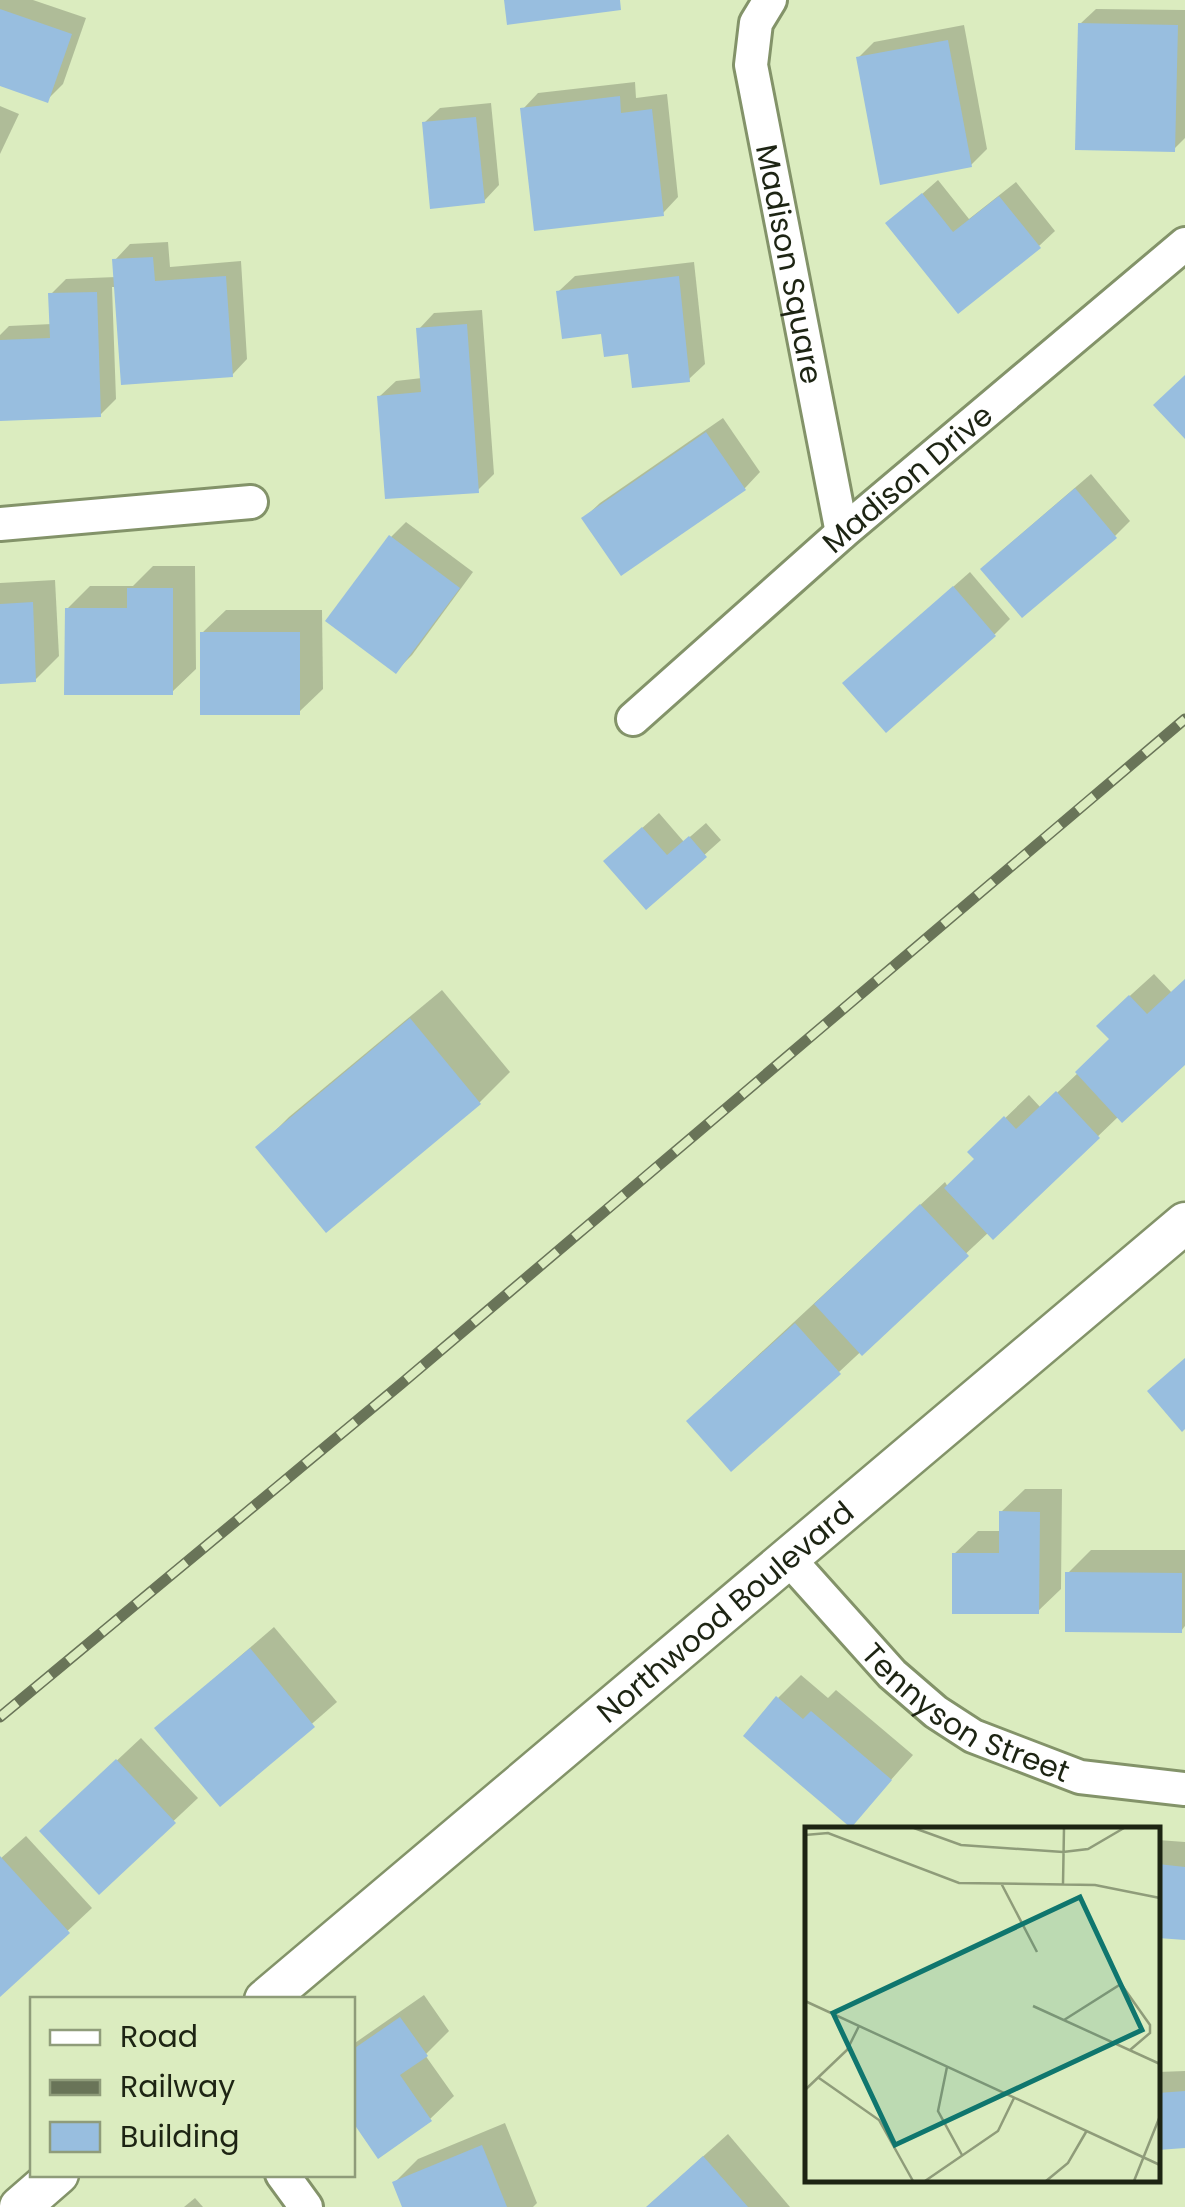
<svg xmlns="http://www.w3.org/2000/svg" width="1185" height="2207" font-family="Poppins,sans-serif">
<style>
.shadow{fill:#0003}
.building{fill:#98bedf}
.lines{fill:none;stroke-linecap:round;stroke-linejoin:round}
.minor-casing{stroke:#839369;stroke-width:38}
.tertiary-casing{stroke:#839369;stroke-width:45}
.minor{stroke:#fff;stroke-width:32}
.tertiary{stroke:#fff;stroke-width:40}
.rail-casing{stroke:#697458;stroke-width:11}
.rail{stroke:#dbecbf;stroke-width:8;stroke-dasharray:22;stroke-linecap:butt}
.labels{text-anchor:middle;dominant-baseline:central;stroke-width:8;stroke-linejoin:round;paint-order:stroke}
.street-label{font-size:30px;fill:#1d2413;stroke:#dbecbf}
.inset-road{fill:none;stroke:#8f9c7a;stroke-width:2.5}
.view{fill:#0f766e;fill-opacity:0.15;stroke:#0f766e;stroke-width:5}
.inset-edge{fill:none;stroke:#1d2413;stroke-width:5}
</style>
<rect width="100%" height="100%" fill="#dbecbf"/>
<g class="shadow">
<path d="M0 0H33L86 18 63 84 47 100 0 83Z"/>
<path d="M1096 9 1185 10V138L1174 149 1080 24Z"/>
<path d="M964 25 987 149 971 165 858 58 874 42Z"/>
<path d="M635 82 636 98 667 94 678 197 663 213 523 109 538 93Z"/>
<path d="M491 103 499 185 484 201 424 123 440 108Z"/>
<path d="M0 106 19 114 0 154Z"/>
<path d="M938 180 969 219 1016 182 1055 231 1039 246 889 223Z"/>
<path d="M168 242 170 267 241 261 247 359 232 375 116 287H112L116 399 100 415 0 419V335L9 326 52 324 51 294 66 279 116 277 115 260 130 244Z"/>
<path d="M694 262 705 364 689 379 630 351 559 291 575 276Z"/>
<path d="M482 310 494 474 478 490 380 396 396 381 422 378 419 329 434 313Z"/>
<path d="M723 418 760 472 745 488 621 573 584 518 600 503Z"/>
<path d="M1091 474 1130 521 1115 536 999 553Z"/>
<path d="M406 522 473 572 412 655 396 671 391 537Z"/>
<path d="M153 566H195L196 669 172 692 67 609 90 586H133Z"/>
<path d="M970 572 1010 619 995 634 861 668Z"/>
<path d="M55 580 59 656 35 680 0 681V583Z"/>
<path d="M226 610H322L323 689 299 712 202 633Z"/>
<path d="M659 813 684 842 706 823 721 840 646 907 622 846Z"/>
<path d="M1154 974 1172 993 1185 980V1061L1119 1116 993 1237 989 1232 839 1372 712 1398 945 1182 948 1187 977 1159 970 1152 1029 1095 1041 1108 1079 1072 1112 1039 1122 1003Z"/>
<path d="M442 990 510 1072 480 1102 327 1230 259 1147 289 1117Z"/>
<path d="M1025 1489H1062L1061 1589 1037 1612 954 1554 978 1531H1001V1512Z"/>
<path d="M1091 1550H1185V1626L1181 1631 1068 1573Z"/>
<path d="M274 1627 337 1702 220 1804 157 1728Z"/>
<path d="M801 1675 828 1698 836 1690 913 1755 851 1825 778 1698Z"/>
<path d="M141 1738 198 1798 99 1891 66 1808Z"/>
<path d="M26 1836 92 1908 0 1994V1859Z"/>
<path d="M1158 1840 1185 1842V1938L1158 1936Z"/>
<path d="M424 1995 449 2031 425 2055 454 2096 430 2119 352 2117V2045Z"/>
<path d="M1185 2071V2146L1158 2148V2072Z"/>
<path d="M505 2123 537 2203 533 2207H404L395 2182 418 2159Z"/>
<path d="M728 2134 790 2207H647Z"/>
<path d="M195 2198 203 2207H184Z"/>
</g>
<g class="building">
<path d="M504 0H620L621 10 507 25Z"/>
<path d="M0 9 72 34 48 103 0 86Z"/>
<path d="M1078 23 1178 25 1175 152 1075 150Z"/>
<path d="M948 40 972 167 880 185 856 57Z"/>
<path d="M620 96 621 113 652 109 664 216 534 231 520 108Z"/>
<path d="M476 117 485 203 430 209 422 122Z"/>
<path d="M922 193 953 232 999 196 1041 248 958 314 885 223Z"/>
<path d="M153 257 155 281 226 276 233 377 121 385 112 259Z"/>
<path d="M679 276 690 382 632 388 628 354 604 357 601 334 562 339 556 291Z"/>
<path d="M97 292 101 417 0 421V340L50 338 48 293Z"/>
<path d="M467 324 479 493 385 499 377 396 421 392 416 328Z"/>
<path d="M1185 375V439L1153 405Z"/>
<path d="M706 432 746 490 621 576 581 518Z"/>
<path d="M1075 488 1117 538 1022 618 980 569Z"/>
<path d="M389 535 460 588 396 674 325 621Z"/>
<path d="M953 586 996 636 886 733 842 683Z"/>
<path d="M127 588H173V695H64L65 608H127Z"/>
<path d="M33 602 36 682 0 684V604Z"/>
<rect x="200" y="632" width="100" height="83"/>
<path d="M642 827 667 855 689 836 707 857 646 910 603 861Z"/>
<path d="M1185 979V1065L1122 1123 1075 1072 1109 1039 1096 1026 1129 995 1147 1014Z"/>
<path d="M410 1018 481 1104 326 1233 255 1147Z"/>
<path d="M1056 1091 1100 1138 993 1240 944 1188 974 1159 967 1152 1004 1116 1016 1129Z"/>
<path d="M920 1204 969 1256 862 1356 814 1304Z"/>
<path d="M795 1323 841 1374 731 1472 686 1421Z"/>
<path d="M1185 1358V1429L1182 1432 1147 1391Z"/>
<path d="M999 1511 1040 1512 1039 1614H952V1553H999Z"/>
<path d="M1065 1572 1182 1573V1633L1065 1632Z"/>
<path d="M250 1648 315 1727 220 1807 154 1728Z"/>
<path d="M776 1696 803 1719 811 1711 892 1780 851 1828 743 1736Z"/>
<path d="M116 1759 176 1823 99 1895 39 1831Z"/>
<path d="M0 1856 70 1933 0 1997Z"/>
<path d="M1158 1864 1185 1867V1940L1158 1938Z"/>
<path d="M400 2017 428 2056 400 2075 432 2121 378 2159 352 2121V2050Z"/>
<path d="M1185 2091V2148L1158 2150V2093Z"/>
<path d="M482 2145 507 2207H402L392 2182Z"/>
<path d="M703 2156 748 2207H646Z"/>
</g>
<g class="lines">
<g class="minor-casing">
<g id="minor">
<path id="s1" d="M770 0 756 23 751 65 842 533"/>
<path d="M0 524 251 502"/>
<path id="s2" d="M633 719 842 533 1185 244"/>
<path id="s3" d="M788 1558 892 1674 936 1712 973 1736 1080 1777 1185 1789"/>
<path d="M282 2174 306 2207"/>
</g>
</g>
<g class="tertiary-casing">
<g id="tertiary">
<path id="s4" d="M265 2000 1185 1223"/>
<path d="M20 2207 58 2174"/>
</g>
</g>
<use href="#minor" class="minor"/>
<use href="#tertiary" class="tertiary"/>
<g class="rail-casing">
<path id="rail" d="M0 1717 401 1384 1185 719"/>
</g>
<use href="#rail" class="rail"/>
</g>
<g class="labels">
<g class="street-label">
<text stroke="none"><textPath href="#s1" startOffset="272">Madison Square</textPath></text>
<text stroke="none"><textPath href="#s2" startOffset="365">Madison Drive</textPath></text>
<text stroke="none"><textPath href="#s4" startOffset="602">Northwood Boulevard</textPath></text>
<text stroke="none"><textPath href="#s3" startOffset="240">Tennyson Street</textPath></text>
</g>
</g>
<g transform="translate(805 1827)">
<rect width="355" height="355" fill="#dbecbf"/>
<path class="inset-road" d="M109 1 156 18 258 25 283 22 319 1M0 8 23 6 154 56 290 58 355 71M196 56 232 125M258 57 259 1M0 174 355 338M228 179 355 237M259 193 316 157 345 198V206L325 223M142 240 133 284 157 328M14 251 74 293 108 354M0 263 42 223 54 199M120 354 193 304 209 271M241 354 263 336 281 305M329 354 355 289"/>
<path class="view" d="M275 70 337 203 90 318 28 186Z"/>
<rect width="355" height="355" class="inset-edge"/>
</g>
<rect x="30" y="1997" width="325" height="180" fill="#dbecbf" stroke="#8f9c7a" stroke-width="2.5"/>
<rect x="50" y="2030" width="50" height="15" fill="#ffffff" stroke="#8f9c7a" stroke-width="2.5"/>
<text x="120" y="2047" font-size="30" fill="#1d2413">Road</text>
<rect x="50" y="2080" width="50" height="15" fill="#697458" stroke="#8f9c7a" stroke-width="2.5"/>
<text x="120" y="2097" font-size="30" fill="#1d2413">Railway</text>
<rect x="50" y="2122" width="50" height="30" fill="#98bedf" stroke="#8f9c7a" stroke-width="2.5"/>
<text x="120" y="2147" font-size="30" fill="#1d2413">Building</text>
</svg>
